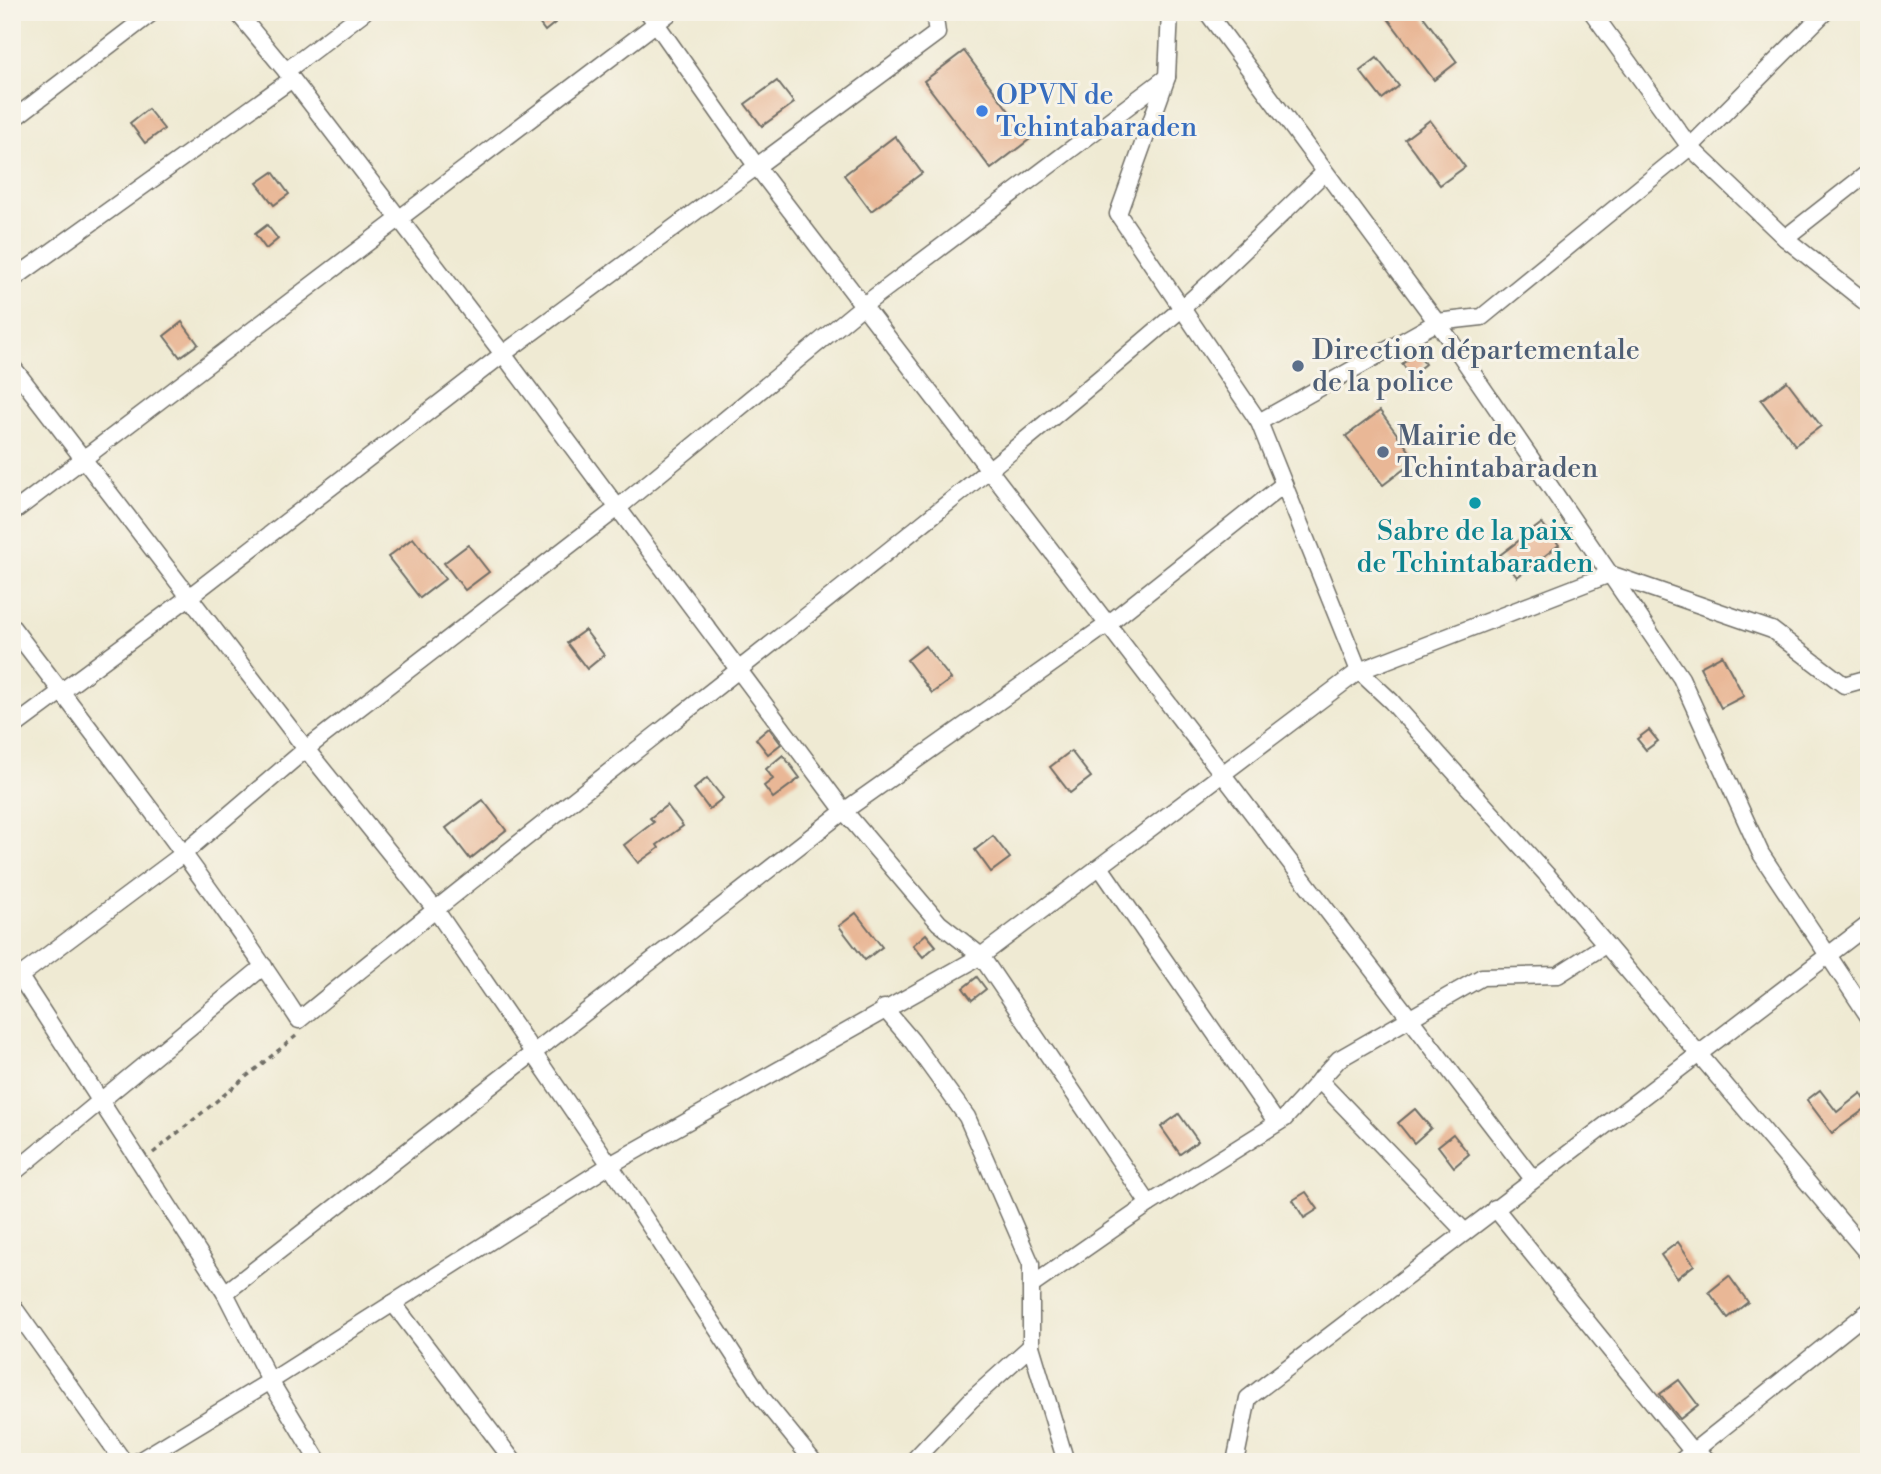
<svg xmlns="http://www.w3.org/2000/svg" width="1881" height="1474" font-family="'Libre Bodoni',serif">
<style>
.building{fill:#e9b796}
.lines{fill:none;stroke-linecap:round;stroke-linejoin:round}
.minor-casing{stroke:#706e66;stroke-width:19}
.path{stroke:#706e66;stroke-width:3.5;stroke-dasharray:5 5;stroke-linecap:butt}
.minor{stroke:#fff;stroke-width:16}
.shop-dot{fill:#3f7fe0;stroke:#f7f3e8;stroke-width:2.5}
.service-dot{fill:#5c6f8a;stroke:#f7f3e8;stroke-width:2.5}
.culture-dot{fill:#0f9aa8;stroke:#f7f3e8;stroke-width:2.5}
.labels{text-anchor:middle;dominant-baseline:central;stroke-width:6;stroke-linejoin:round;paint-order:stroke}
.shop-label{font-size:28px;fill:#366cbe;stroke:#f7f3e8;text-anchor:start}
.service-label{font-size:28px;fill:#4e5e75;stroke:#f7f3e8;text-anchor:start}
.culture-label{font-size:28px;fill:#0d838f;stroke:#f7f3e8}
</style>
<rect width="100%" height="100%" fill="#f7f3e8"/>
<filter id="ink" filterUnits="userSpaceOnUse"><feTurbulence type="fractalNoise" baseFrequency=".0143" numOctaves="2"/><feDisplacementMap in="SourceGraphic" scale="14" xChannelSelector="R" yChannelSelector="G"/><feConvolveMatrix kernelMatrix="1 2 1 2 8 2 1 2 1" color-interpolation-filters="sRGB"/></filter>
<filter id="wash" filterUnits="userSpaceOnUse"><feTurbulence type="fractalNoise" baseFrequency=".00686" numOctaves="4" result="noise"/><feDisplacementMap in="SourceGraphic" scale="28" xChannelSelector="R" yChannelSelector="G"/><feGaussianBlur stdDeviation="1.57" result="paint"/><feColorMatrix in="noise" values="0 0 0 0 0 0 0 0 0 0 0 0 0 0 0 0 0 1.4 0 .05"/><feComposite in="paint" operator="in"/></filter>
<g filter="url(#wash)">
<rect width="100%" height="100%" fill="#efead3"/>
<g id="blocks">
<g class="building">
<path d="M531 12H548L556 22 545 31Z"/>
<path d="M1383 12H1420L1457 62 1434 80Z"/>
<path d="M964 51 1030 139 991 169 924 81Z"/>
<path d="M1377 58 1399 86 1382 99 1360 71Z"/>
<path d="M777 81 794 103 762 126 745 104Z"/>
<path d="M148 109 164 129 145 143 130 123Z"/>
<path d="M1430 120 1465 167 1440 185 1405 139Z"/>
<path d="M895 136 922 173 871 211 844 175Z"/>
<path d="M273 172 289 194 274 205 257 183Z"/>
<path d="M267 225 278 239 266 249 255 234Z"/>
<path d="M182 322 198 344 180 357 164 336Z"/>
<path d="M1417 353 1425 364 1411 375 1402 364Z"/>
<path d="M1787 381 1821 426 1795 445 1761 400Z"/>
<path d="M1380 411 1416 460 1383 485 1346 436Z"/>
<path d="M1542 523 1559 545 1517 577 1500 555Z"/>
<path d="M413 538 445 579 420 598 388 557Z"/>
<path d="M468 545 489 572 465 590 444 563Z"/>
<path d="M585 630 604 655 587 669 567 643Z"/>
<path d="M925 646 951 679 932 693 907 660Z"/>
<path d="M1722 655 1744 696 1721 708 1700 667Z"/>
<path d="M769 728 781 744 768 754 756 739Z"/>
<path d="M1649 730 1658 741 1646 750 1637 739Z"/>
<path d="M1071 751 1091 777 1070 793 1050 767Z"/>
<path d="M783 755 800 778 773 798 764 786 773 779 766 769Z"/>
<path d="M707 778 723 798 709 809 694 789Z"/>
<path d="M483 800 506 830 470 859 446 828Z"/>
<path d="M667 805 683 826 657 845 659 848 638 863 624 845 654 822 650 818Z"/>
<path d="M993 836 1010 858 991 872 975 850Z"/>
<path d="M856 913 882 947 865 960 839 926Z"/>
<path d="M926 934 936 946 923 957 913 945Z"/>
<path d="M977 977 986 989 972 1000 963 988Z"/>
<path d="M1820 1090 1837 1112 1861 1093 1869 1106 1832 1133 1807 1100Z"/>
<path d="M1415 1109 1431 1128 1414 1143 1398 1123Z"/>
<path d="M1179 1114 1198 1141 1180 1154 1161 1127Z"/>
<path d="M1453 1134 1469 1154 1454 1167 1438 1146Z"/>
<path d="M1306 1192 1318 1209 1304 1218 1293 1200Z"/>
<path d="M1678 1242 1694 1265 1677 1278 1661 1255Z"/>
<path d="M1729 1276 1748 1302 1728 1318 1709 1292Z"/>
<path d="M1679 1380 1698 1405 1680 1419 1660 1394Z"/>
</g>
</g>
</g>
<g filter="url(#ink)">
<use href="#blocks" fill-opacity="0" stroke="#706e66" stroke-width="2"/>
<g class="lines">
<g class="minor-casing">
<g id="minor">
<path d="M237 12 286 71 503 354 844 811 939 923 981 956 1149 1204"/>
<path d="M648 12 757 167 1533 1179"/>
<path d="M1170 12 1167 77 1118 214 1259 422 1359 671 1391 701 1547 875 1869 1255"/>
<path d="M1207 12 1450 340 1681 678 1761 854 1869 1017"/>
<path d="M1592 12 1690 147 1785 238 1869 305"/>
<path d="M286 71 364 12"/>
<path d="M12 120 153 12"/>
<path d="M1785 238 1869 172"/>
<path d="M12 280 292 79"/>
<path d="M12 366 306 749 435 909 610 1165 762 1398 814 1462"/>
<path d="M1259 422 1437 322 1482 317 1690 147 1825 12"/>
<path d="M12 513 671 12"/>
<path d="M12 627C110 756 211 884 299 1020 590 781 894 556 1180 310 1230 266 1277 218 1325 172"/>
<path d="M12 728 189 597 503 354 937 33 934 12"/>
<path d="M1100 867 1277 1123"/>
<path d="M20 977 225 1293 270 1381 319 1462"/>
<path d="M12 982 183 854 306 749 619 507 864 305 1167 77"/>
<path d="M884 1008 912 1041 967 1117 1031 1264V1346L1066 1462"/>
<path d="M1319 1080 1465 1232"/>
<path d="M12 1174 264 966"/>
<path d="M1495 1208 1688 1446 1710 1462"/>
<path d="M1031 1286 1149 1204 1284 1119 1339 1059 1482 977 1558 975 1605 945"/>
<path d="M225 1293 844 811 1108 624 1284 484"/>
<path d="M393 1303 514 1462"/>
<path d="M12 1305 124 1462"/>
<path d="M137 1462 277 1377 610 1165 981 956 1359 671 1610 574 1772 630 1844 685 1869 678"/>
<path d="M912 1462 971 1400 1031 1346"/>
<path d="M1235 1462 1248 1398 1869 924"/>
<path d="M1680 1462 1869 1311"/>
</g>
</g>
<path class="path" d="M153 1153 296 1036"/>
<use href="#minor" class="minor"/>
</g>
</g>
<circle class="shop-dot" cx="982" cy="111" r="7"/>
<g class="service-dot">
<circle cx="1298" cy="366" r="7"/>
<circle cx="1383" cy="452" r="7"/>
</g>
<circle class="culture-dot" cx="1475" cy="503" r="7"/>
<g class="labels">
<g class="shop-label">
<text x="996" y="95">OPVN de<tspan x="996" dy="32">Tchintabaraden</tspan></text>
</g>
<g class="service-label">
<text x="1312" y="350">Direction départementale<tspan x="1312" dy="32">de la police</tspan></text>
<text x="1397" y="436">Mairie de<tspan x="1397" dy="32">Tchintabaraden</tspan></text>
</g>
<g class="culture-label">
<text x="1475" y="531">Sabre de la paix<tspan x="1475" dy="32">de Tchintabaraden</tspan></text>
</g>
</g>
<rect width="1881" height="1474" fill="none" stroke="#f7f3e8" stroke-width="42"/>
</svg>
